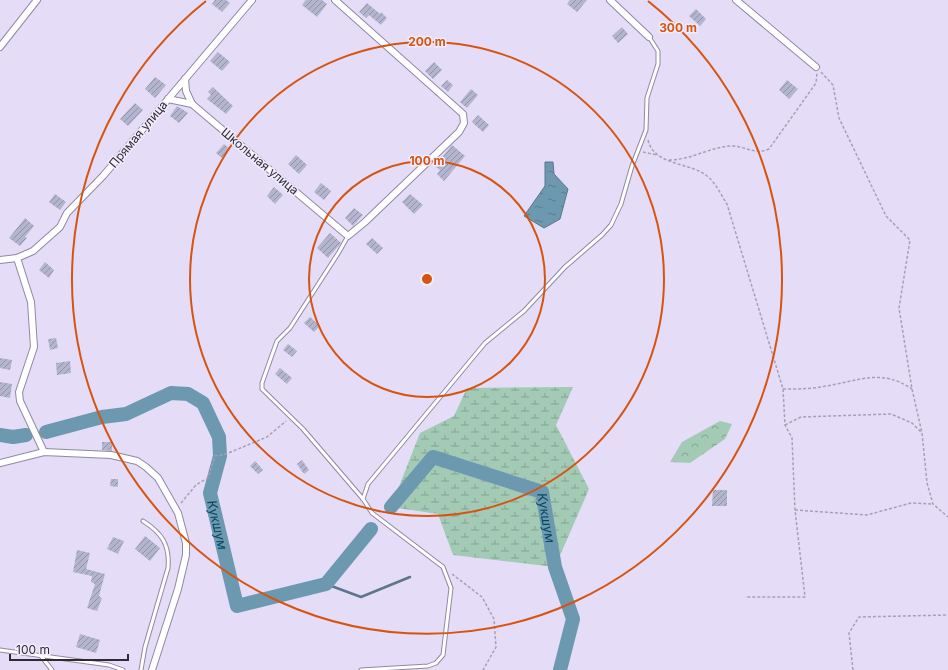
<svg xmlns="http://www.w3.org/2000/svg" width="948" height="670" font-family="Inter,sans-serif">
<style>
.forest{fill:url(#forest-crowns)}
.wetland{fill:url(#wetland-marsh)}
.water{fill:url(#water-ripples);stroke:#5a778b}
.lines{fill:none;stroke-linecap:round;stroke-linejoin:round}
.stream{stroke:#5a778b;stroke-width:2.5}
.river{stroke:#6c98b0;stroke-width:14}
.building{fill:url(#building-hatch)}
.lane-casing{stroke:#9089a1;stroke-width:5}
.street-casing{stroke:#9089a1;stroke-width:8}
.path{stroke:#a7a0b5;stroke-width:1.5;stroke-dasharray:3 2;stroke-linecap:butt}
.lane{stroke:#fff;stroke-width:3}
.street{stroke:#fff;stroke-width:6}
.ring{fill:none;stroke:#d65410;stroke-width:2}
.labels{text-anchor:middle;dominant-baseline:central;stroke-width:3;stroke-linejoin:round;paint-order:stroke}
.street-label{font-size:12px;fill:#2f2b35;stroke:#f1ecfc}
.water-label{font-size:13px;font-style:italic;fill:#07465f;stroke:#f1ecfc}
.centre{fill:#d65410;stroke:#f1ecfc;stroke-width:2}
.ring-label{font-size:12px;text-anchor:middle;font-weight:bold;fill:#d65410;stroke:#f1ecfc;stroke-width:3;stroke-linejoin:round;paint-order:stroke}
</style>
<defs>
<pattern id="forest-crowns" width="20" height="18" patternUnits="userSpaceOnUse"><rect width="20" height="18" fill="#a2cab5"/><path d="M2 6a3 3 0 1 1 6 0M12 15a3 3 0 1 1 6 0" fill="none" stroke="#84a494"/></pattern>
<pattern id="wetland-marsh" width="20" height="14" patternUnits="userSpaceOnUse"><rect width="20" height="14" fill="#a2cab5"/><path d="M1 5h8M5 5V1M11 12h8M15 12V8" fill="none" stroke="#84a494"/></pattern>
<pattern id="water-ripples" width="26" height="14" patternUnits="userSpaceOnUse"><rect width="26" height="14" fill="#6c98b0"/><path d="M2 4q2-2 4 0t4 0M15 11q2-2 4 0t4 0" fill="none" stroke="#597c90"/></pattern>
<pattern id="building-hatch" width="6" height="6" patternUnits="userSpaceOnUse"><rect width="6" height="6" fill="#b3b5cf"/><path d="M-1 1l2-2M0 6l6-6M5 7l2-2" fill="none" stroke="#9293a9"/></pattern>
</defs>
<rect width="100%" height="100%" fill="#e5dcf7"/>
<path class="forest" d="M720 421 732 424 725 439 690 463 670 462 682 442Z"/>
<path class="wetland" d="M573 387 556 425 589 489 555 567 453 555 438 514 391 507 420 433 454 416 467 388Z"/>
<path class="water" d="M545 162H553L554 174 568 189 560 219 544 228 524 216 545 186Z"/>
<g class="lines">
<path class="stream" d="M326 584 361 597 410 577"/>
<g class="river">
<path id="s1" d="M46 432 102 417 126 414 171 393 188 394 203 403 219 437 220 456 210 493 237 606 326 584 371 529"/>
<path d="M0 435 13 437 26 435"/>
<path id="s2" d="M391 507 433 457 542 492 555 567 573 619 560 670"/>
</g>
</g>
<g class="building">
<path d="M215 0H226L230 3 222 12 212 4Z"/>
<path d="M306 0H322L327 4 317 17 302 5Z"/>
<path d="M570 0H587L577 12 567 4Z"/>
<path d="M367 3 380 14 381 12 387 18 381 25 369 15 366 18 359 12Z"/>
<path d="M696 9 706 19 700 26 689 16Z"/>
<path d="M622 27 628 34 618 43 612 36Z"/>
<path d="M218 52 230 62 222 71 210 61Z"/>
<path d="M434 62 442 70 433 79 425 71Z"/>
<path d="M155 77 166 85 155 98 145 89Z"/>
<path d="M447 80 453 85 448 92 441 86Z"/>
<path d="M787 80 798 89 789 99 779 90Z"/>
<path d="M213 87 233 106 226 114 207 99 211 95 208 92Z"/>
<path d="M471 89 478 95 467 108 460 102Z"/>
<path d="M135 103 143 110 128 126 120 119Z"/>
<path d="M177 106 188 113 179 123 170 116Z"/>
<path d="M478 115 489 125 483 132 472 122Z"/>
<path d="M224 144 230 149 222 158 216 153Z"/>
<path d="M452 145 465 156 444 181 437 174 440 170 435 166Z"/>
<path d="M296 155 307 165 299 174 288 164Z"/>
<path d="M321 183 331 191 324 200 314 192Z"/>
<path d="M274 187 283 195 275 204 267 196Z"/>
<path d="M55 194 66 202 60 210 49 202Z"/>
<path d="M410 194 423 205 414 214 402 202Z"/>
<path d="M354 208 363 215 353 226 345 218Z"/>
<path d="M25 218 34 226 25 237 27 238 20 246 9 238Z"/>
<path d="M330 233 341 243 328 258 317 248Z"/>
<path d="M372 238 383 248 377 254 366 244Z"/>
<path d="M45 262 54 270 49 278 39 270Z"/>
<path d="M310 317 320 326 314 332 304 323Z"/>
<path d="M56 338 58 348 50 350 48 339Z"/>
<path d="M288 344 297 351 292 357 283 350Z"/>
<path d="M0 358 12 360 10 370 0 368Z"/>
<path d="M70 361 71 373 57 375 56 363Z"/>
<path d="M280 368 292 378 287 384 275 374Z"/>
<path d="M0 382 12 384 10 398 0 396Z"/>
<path d="M102 442H112V451L102 450Z"/>
<path d="M302 460 309 470 304 474 297 464Z"/>
<path d="M255 461 263 470 258 474 250 466Z"/>
<path d="M111 479H118V487L110 486Z"/>
<path d="M713 490H727V506H712Z"/>
<path d="M145 536 160 548 150 561 135 549Z"/>
<path d="M113 537 124 541 118 554 107 549Z"/>
<path d="M77 550 90 553 86 569 105 574 99 596 102 598 97 611 87 608 95 584 91 582 92 576 73 572Z"/>
<path d="M80 634 100 640 96 653 76 647Z"/>
</g>
<g class="lines">
<g class="lane-casing">
<g id="lane">
<path d="M348 236 339 252 290 328 277 341 262 383V389L303 429 363 499 372 513 443 567 451 588 443 655 436 663 428 666 361 670"/>
<path d="M363 499 368 484 485 343 524 311 565 267 602 235 611 225 621 204 632 166 646 130 647 98 658 64V51L649 37"/>
<path d="M0 650 109 665 123 670"/>
<path d="M41 656 52 670"/>
<path d="M141 670 145 647 168 568C170 545 162 533 143 521"/>
</g>
</g>
<g class="street-casing">
<g id="street">
<path d="M610 0 649 37"/>
<path d="M736 0 816 67"/>
<path d="M0 47 37 0"/>
<path d="M185 79 186 91 192 104 348 236 365 222 459 132 464 123 463 114 335 0"/>
<path d="M168 99 192 104"/>
<path d="M17 258 31 302 34 347 19 392 20 401 44 452"/>
<path d="M0 260 17 258 33 251 60 227 67 213 103 176 252 0"/>
<path d="M0 463 44 452 111 455 137 461 146 467 158 478 178 513 186 543V555L178 589 152 670"/>
</g>
</g>
<g class="path">
<path d="M821 72 833 85 839 118 886 216 910 240 899 308 912 389 922 433 927 483 933 504 948 517"/>
<path d="M648 140C654 166 690 162 707 176 716 183 721 195 727 204L783 389 785 425 792 438 795 510 805 597H745"/>
<path d="M643 152 657 155"/>
<path d="M669 160C692 160 711 146 733 146 746 147 757 155 769 149L816 83 817 73"/>
<path d="M783 389C798 389 812 389 826 386 859 381 881 368 912 389"/>
<path d="M785 425 801 417 891 414 912 423 922 433"/>
<path d="M181 503 196 485 208 478 215 456 226 454 267 437 286 421"/>
<path d="M795 510 867 515 911 503 933 504"/>
<path d="M452 574 482 597 494 619 496 647 483 670"/>
<path d="M853 670 849 633 859 617 948 615"/>
</g>
<use href="#lane" class="lane"/>
<use href="#street" class="street"/>
</g>
<g class="ring">
<circle cx="427" cy="279" r="118"/>
<circle cx="427" cy="279" r="237"/>
<path d="M648 1A355 355 0 1 1 206 1"/>
</g>
<g class="labels">
<g class="street-label">
<text transform="translate(138 134) rotate(-50)">Прямая улица</text>
<text transform="translate(260 161) rotate(40)">Школьная улица</text>
</g>
<g class="water-label">
<text stroke="none"><textPath href="#s2" startOffset="206">Кукшум</textPath></text>
<text stroke="none"><textPath href="#s1" startOffset="294">Кукшум</textPath></text>
</g>
</g>
<circle cx="427" cy="279" r="6" class="centre"/>
<g class="ring-label">
<text x="678" y="32">300 m</text>
<text x="427" y="46">200 m</text>
<text x="427" y="165">100 m</text>
</g>
<path d="M10 654v6h118v-6" fill="none" stroke="#2f2b35" stroke-width="2"/>
<text x="16" y="654" font-size="12" fill="#2f2b35" stroke="#f1ecfc" stroke-width="3" paint-order="stroke">100 m</text>
</svg>
